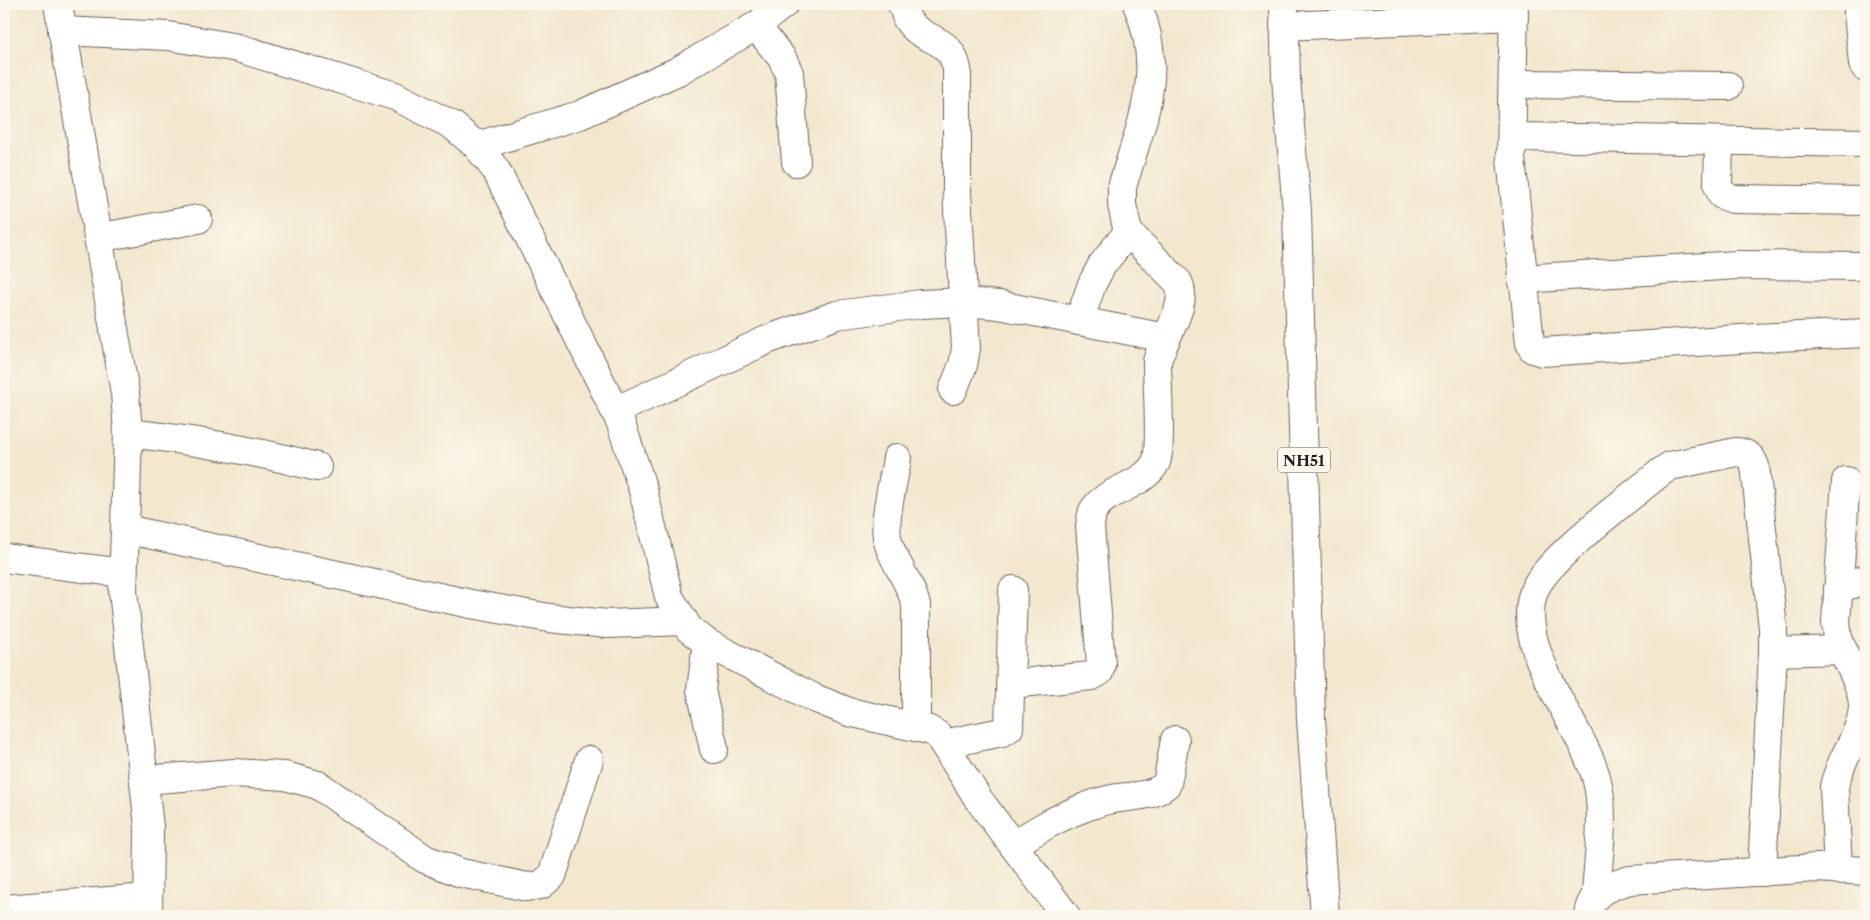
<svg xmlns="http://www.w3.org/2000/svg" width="1870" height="920" font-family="'Libre Caslon Text',serif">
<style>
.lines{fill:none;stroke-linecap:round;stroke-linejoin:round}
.minor-casing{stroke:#67635a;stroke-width:30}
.tertiary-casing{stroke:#67635a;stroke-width:30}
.trunk-casing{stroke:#67635a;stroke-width:30}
.minor{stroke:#fff;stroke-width:28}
.tertiary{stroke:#fff;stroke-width:28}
.trunk{stroke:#fff;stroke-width:28}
.labels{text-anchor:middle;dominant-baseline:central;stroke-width:4.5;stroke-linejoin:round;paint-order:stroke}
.shield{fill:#fbf7ec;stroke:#5f5e5a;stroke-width:1}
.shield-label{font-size:15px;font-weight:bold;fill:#1c1c1c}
</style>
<rect width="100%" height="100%" fill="#fbf7ec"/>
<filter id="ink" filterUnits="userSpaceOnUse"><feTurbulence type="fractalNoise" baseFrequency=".02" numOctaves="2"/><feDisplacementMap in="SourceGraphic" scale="10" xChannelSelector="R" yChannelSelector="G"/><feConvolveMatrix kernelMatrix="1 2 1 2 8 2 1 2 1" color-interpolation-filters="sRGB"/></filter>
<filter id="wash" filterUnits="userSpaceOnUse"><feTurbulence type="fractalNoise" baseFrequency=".0096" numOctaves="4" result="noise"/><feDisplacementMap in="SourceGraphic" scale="20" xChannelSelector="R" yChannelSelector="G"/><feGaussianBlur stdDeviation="1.12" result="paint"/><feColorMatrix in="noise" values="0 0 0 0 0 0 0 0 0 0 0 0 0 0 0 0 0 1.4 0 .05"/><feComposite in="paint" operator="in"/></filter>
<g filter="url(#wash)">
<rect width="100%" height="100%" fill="#f3e7ce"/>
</g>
<g filter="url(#ink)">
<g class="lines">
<g class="minor-casing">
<g id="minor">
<path d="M902 4C904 9 905 14 907 19 921 43 950 34 957 69V192L966 348 963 365 953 390"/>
<path d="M1514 4 1511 158 1530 343 1533 349 1542 352 1756 338 1866 333"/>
<path d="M1866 4 1860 6 1858 13 1863 64 1866 68"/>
<path d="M756 26 782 58 789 73 796 162"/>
<path d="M1284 26 1514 16"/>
<path d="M62 31 168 36 238 48 395 96 452 125 477 146 496 170 620 421 643 490 669 597 689 629 707 643 814 698 849 712 929 730 938 735 979 800 1066 916"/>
<path d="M1513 84 1728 86"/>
<path d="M1512 137 1866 143"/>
<path d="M1719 142 1718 185 1722 195 1733 199 1866 201"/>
<path d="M477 146 580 115 678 71 756 26 784 4"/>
<path d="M98 238 198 219"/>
<path d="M1522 279 1737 265 1866 266"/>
<path d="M1079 321 1092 284 1102 265 1128 232"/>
<path d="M615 411 769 339 837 315 921 304 964 302 999 305 1166 338"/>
<path d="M128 433C193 440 254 450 317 467"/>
<path d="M897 458C894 481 882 521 888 542 894 563 910 581 916 605V727"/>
<path d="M125 529 471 604 549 618 607 624 684 621"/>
<path d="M4 558 123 573"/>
<path d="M1838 589 1866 579"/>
<path d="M707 643 701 690 714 749"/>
<path d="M1773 652 1843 650"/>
<path d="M1011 684 1092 676 1099 672 1101 664 1090 526C1091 522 1091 515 1093 511 1106 488 1144 487 1156 462 1162 447 1157 382 1157 362 1162 339 1190 304 1178 282L1128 232 1122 205V187C1142 120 1166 72 1137 4"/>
<path d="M944 744 1002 732 1009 728 1013 590"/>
<path d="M144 780 234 773 285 776 318 785 425 859 461 873 527 887 541 885 552 876 589 760"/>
<path d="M1013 845C1034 832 1055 819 1078 810 1088 806 1098 802 1108 800 1127 795 1151 799 1167 784L1175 740"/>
<path d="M1838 870 1834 787C1839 759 1861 736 1863 707 1863 685 1846 662 1839 641 1837 635 1837 628 1836 622L1846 481"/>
<path d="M1596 894C1598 859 1606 810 1596 777 1580 722 1513 648 1534 591 1545 560 1632 496 1661 472L1670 466 1736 452C1747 453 1751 456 1755 466L1773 628V652L1762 872"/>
<path d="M4 909 148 898"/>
<path d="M1588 916C1590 892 1609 886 1630 880L1817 868 1866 871"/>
</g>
</g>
<g class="tertiary-casing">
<path id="tertiary" d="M58 4 125 393 128 433 123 591 149 827 148 916"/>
</g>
<g class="trunk-casing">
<path id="trunk" d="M1284 4 1286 78 1297 211 1311 719 1325 916"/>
</g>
<use href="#minor" class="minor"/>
<use href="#tertiary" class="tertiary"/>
<use href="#trunk" class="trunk"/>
</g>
</g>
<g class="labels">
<rect class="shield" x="1278" y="447.5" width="52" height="25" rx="4"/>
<g class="shield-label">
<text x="1304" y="460">NH51</text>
</g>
</g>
<rect width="1870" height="920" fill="none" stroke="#fbf7ec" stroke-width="20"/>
</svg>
